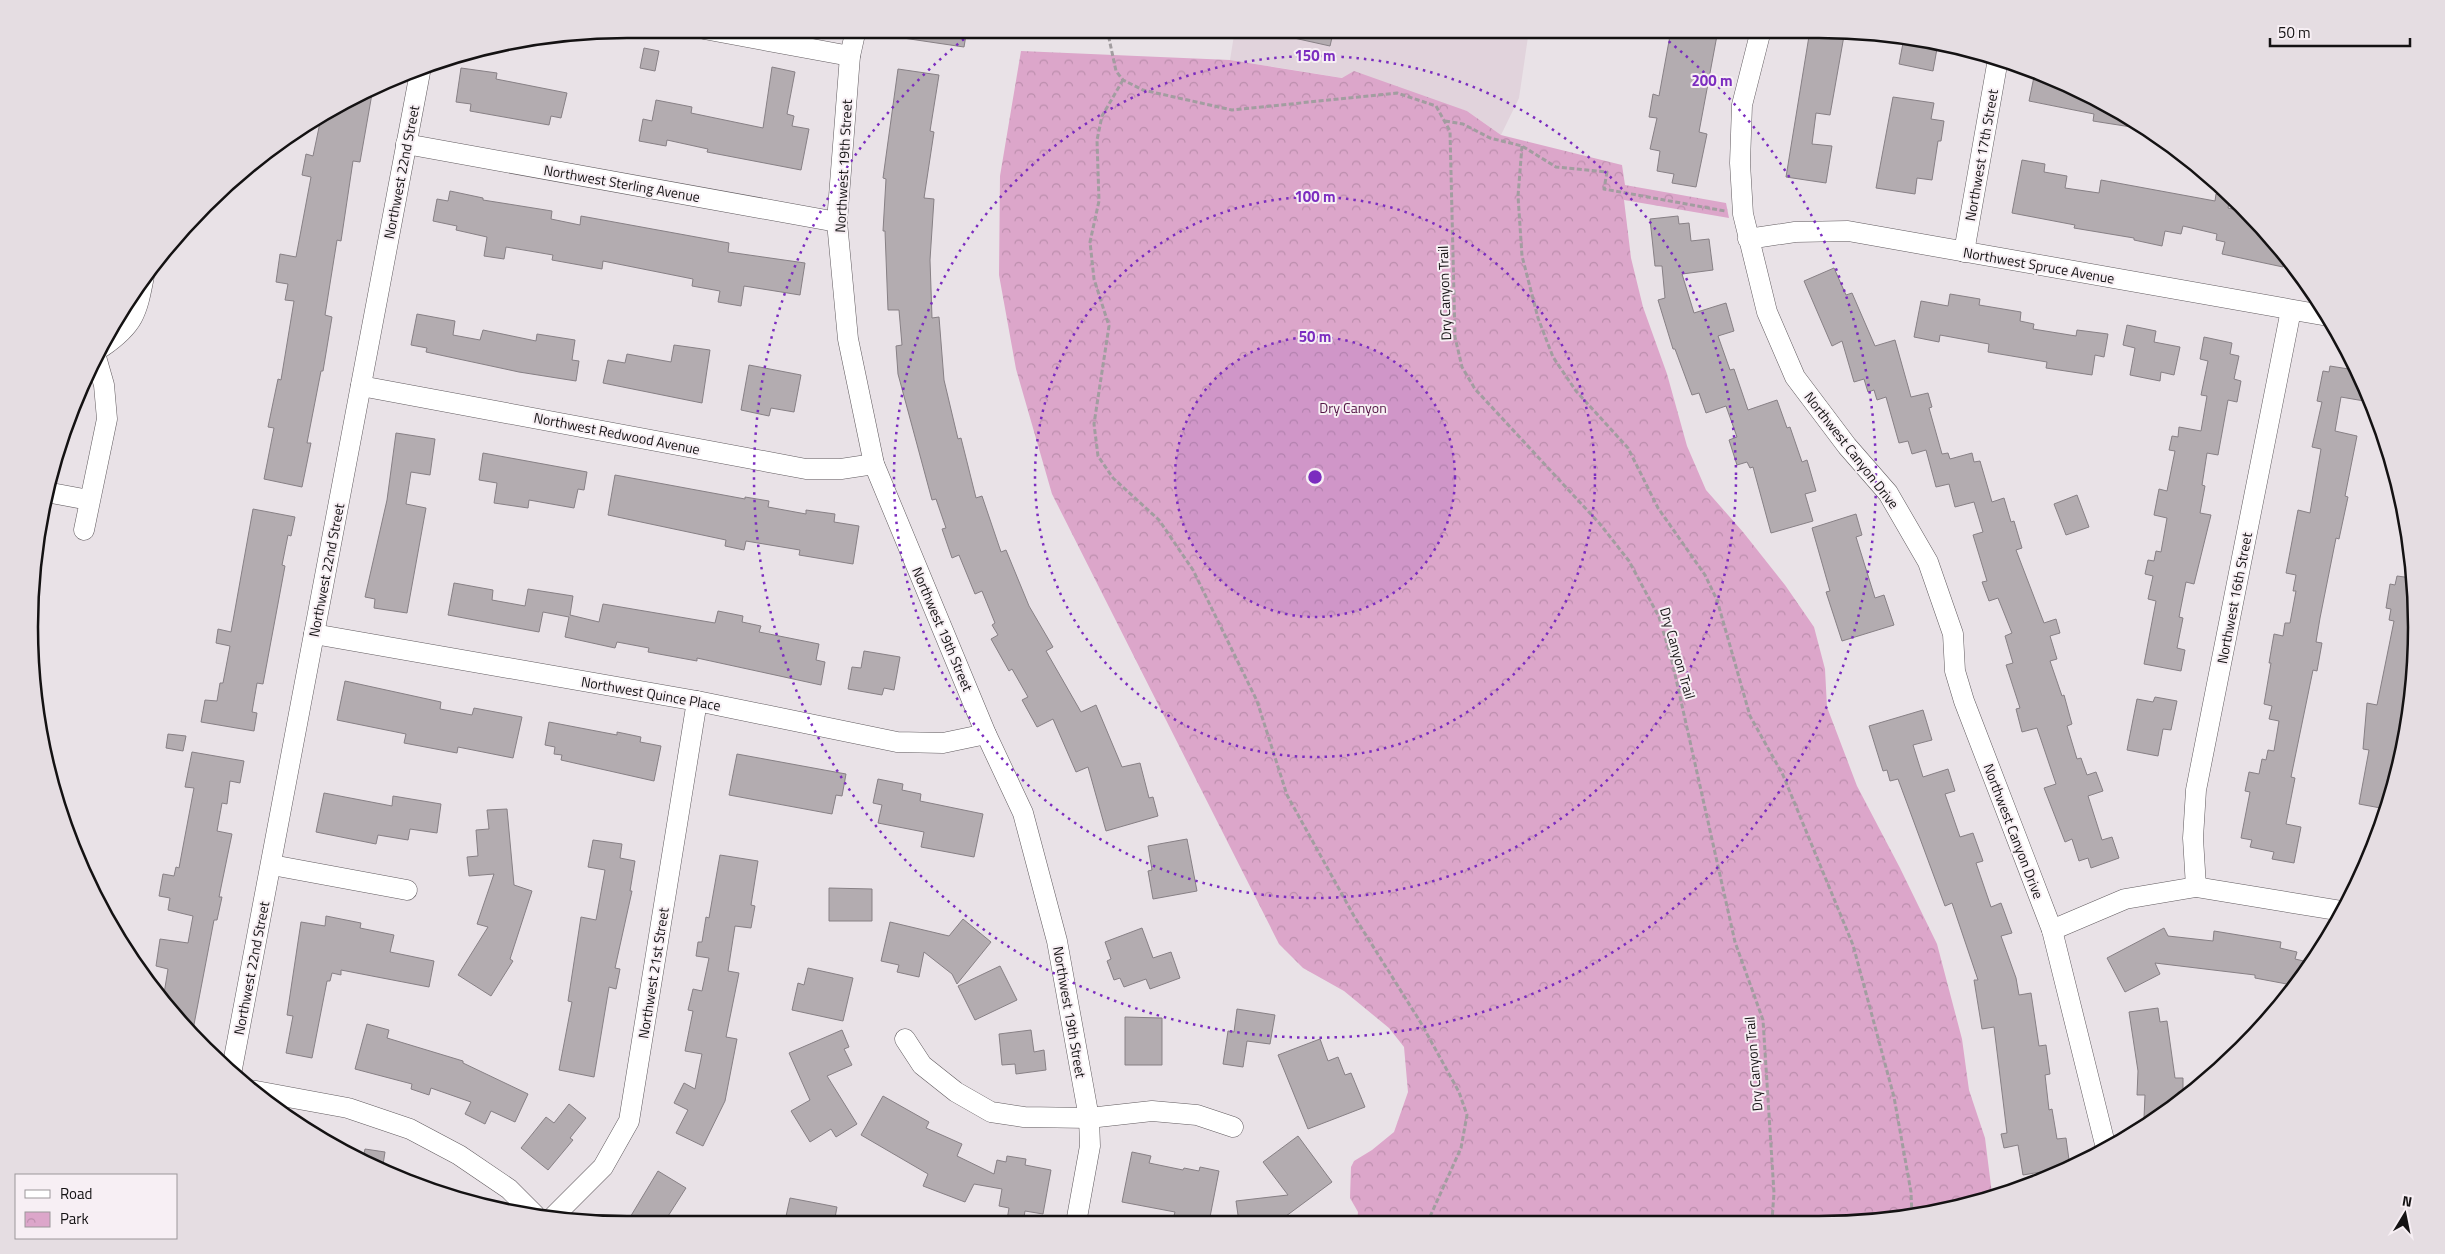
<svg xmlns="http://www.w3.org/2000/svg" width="2445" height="1254" font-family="'Titillium Web',sans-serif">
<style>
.built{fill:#e1d3dc}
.park{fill:url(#park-crowns)}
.building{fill:#b3acb0;stroke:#878085}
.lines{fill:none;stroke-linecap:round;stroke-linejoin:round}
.street-casing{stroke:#615b5f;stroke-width:21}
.path{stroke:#a29da0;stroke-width:3;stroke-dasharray:5 2.5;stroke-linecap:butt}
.street{stroke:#fff;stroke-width:20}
.ring{fill:none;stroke:#7b2cbf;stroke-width:2.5;stroke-dasharray:2.5 5}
.labels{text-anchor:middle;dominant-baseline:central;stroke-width:4;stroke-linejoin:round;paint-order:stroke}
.street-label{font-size:14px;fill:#141213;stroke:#f7eff4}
.park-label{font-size:14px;fill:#541545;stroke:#f7eff4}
.rim{fill:none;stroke:#141213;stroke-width:2.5}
.centre{fill:#7b2cbf;stroke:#f7eff4;stroke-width:2.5}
.ring-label{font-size:15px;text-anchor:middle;font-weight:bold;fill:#7b2cbf;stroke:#f7eff4;stroke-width:4;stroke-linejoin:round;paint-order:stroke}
</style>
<defs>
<pattern id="park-crowns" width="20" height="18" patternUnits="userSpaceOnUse" patternTransform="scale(1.25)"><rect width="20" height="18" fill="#dca6ca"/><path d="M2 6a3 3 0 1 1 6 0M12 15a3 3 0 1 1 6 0" fill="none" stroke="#bc8ead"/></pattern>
</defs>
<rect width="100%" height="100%" fill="#e9e2e7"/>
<path class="built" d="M1235 29 1529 30 1519 98 1501 135 1467 111 1343 78 1230 60Z"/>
<path class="park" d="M1021 51 1230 60 1342 78 1354 71 1467 111 1501 135 1622 165 1625 185 1726 203 1729 218 1624 200 1631 258 1643 307 1667 374 1687 446 1706 490 1743 532 1785 585 1814 627 1825 669 1827 707 1857 786 1900 868 1937 944 1962 1039 1969 1090 1985 1138 1992 1194 1896 1220 1357 1222 1358 1212 1350 1198 1351 1167 1354 1161 1372 1150 1394 1132 1408 1092 1404 1047 1389 1028 1344 991 1303 968 1279 944 1052 494 1016 369 999 275 1000 176Z"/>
<g class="building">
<path d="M903 29H967L964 47 903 38Z"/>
<path d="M1286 29H1334L1330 46 1285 36Z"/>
<path d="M1671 30H1718L1699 132 1707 134 1696 187 1672 183 1674 174 1657 171 1660 151 1650 149 1657 118 1649 117 1653 94 1659 96Z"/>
<path d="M1810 30H1845L1830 115 1816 113 1812 144 1832 146 1826 183 1786 177Z"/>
<path d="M1904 38 1938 43 1933 71 1899 64Z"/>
<path d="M644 48 659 51 655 71 640 68Z"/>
<path d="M772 67 795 72 787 114 794 116 792 126 809 129 801 170 707 152 708 149 667 140 666 146 639 141 643 119 652 121 656 100 692 107 691 113 763 128Z"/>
<path d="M461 68 497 73 496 79 567 93 561 118 551 116 549 125 470 111 471 104 456 102Z"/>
<path d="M898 69 939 75 930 131 934 132 924 198 934 199 930 260 932 318 939 317 944 380 958 439 961 438 976 498 982 496 1001 552 1006 550 1029 606 1053 647 1046 651 1081 712 1096 705 1122 767 1140 763 1149 798 1153 797 1158 816 1106 831 1088 767 1076 772 1053 719 1037 727 1022 700 1028 697 1012 669 1009 671 991 639 998 635 992 625 995 623 982 591 975 594 959 555 952 558 942 529 946 528 936 499 932 500 898 374 896 346 902 345 899 310H888L885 231H883L886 179 883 178Z"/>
<path d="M2035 72 2083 91 2144 129 2093 121 2094 114 2029 101Z"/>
<path d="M373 88 360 162 353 161 341 241 337 240 325 315 332 317 323 371H321L307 443H311L302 487 264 479 274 428 268 427 278 379 281 380 294 301 285 300 288 284 276 282 280 254 296 257 311 177 302 175 306 154 313 156 322 113Z"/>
<path d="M1893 97 1934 103 1931 119 1944 121 1941 141H1938L1932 180 1917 178 1915 194 1876 188Z"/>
<path d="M2022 160 2045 164 2044 172 2067 176 2065 188 2099 193 2101 180 2215 201 2216 194 2230 197 2228 208 2246 212 2268 233 2285 257 2283 267 2222 254 2225 242 2216 240 2217 234 2183 226 2181 234 2165 231 2162 246 2134 240V238L2074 228 2075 225 2012 213Z"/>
<path d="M450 191 483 198V200L552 211 551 219 580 225 581 216 729 243 728 252 805 263 800 295 744 286 741 306 718 302 720 291 692 286 693 279 603 261 602 269 552 260 553 255 506 247 504 259 484 256 487 237 456 230 457 226 433 221 437 199 448 201Z"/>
<path d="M1678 216 1679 224 1689 223 1691 241 1709 239 1713 270 1682 274 1694 313 1726 303 1734 331 1718 336 1730 370 1734 369 1748 410 1777 400 1787 428 1790 427 1802 462 1807 460 1816 491 1805 494 1813 521 1771 533 1753 467 1750 468 1747 462 1737 465 1729 440 1737 437 1726 406 1706 413 1699 393 1692 395 1675 349H1673L1658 300 1665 298 1662 266H1655L1650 219Z"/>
<path d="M1834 268 1846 295 1852 293 1875 346 1895 340 1911 397 1928 393 1932 407 1929 408 1942 454 1948 453 1950 459 1972 453 1974 462 1980 461 1992 502 2004 498 2011 522 2014 521 2022 548 2016 550 2044 623 2056 619 2060 633 2050 636 2057 659 2050 661 2062 696 2064 695 2072 724 2067 726 2077 759 2081 758 2087 775 2096 772 2103 791 2088 796 2102 840 2112 837 2119 858 2091 868 2088 858 2079 861 2072 839 2065 842 2044 788 2056 784 2037 728 2022 732 2016 709 2020 708 2006 665 2013 663 2005 636 2012 633 1998 598 1989 601 1982 582 1987 581 1973 535 1983 532 1974 502 1955 507 1949 484 1936 487 1926 450 1912 454 1908 441 1899 443 1886 397 1877 400 1874 390 1868 392 1864 379 1854 382 1842 341 1832 346 1804 281Z"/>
<path d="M1950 294 1980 299 1979 305 2021 312 2020 321 2034 324 2033 329 2076 336 2077 330 2108 334 2104 357 2095 355 2092 375 2046 368 2047 362 1988 352 1989 344 1940 335 1939 342 1914 337 1921 301 1948 306Z"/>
<path d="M417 314 455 321 453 335 480 340 483 330 536 341 537 334 575 340 572 360 579 361 576 381 519 372 426 352 427 348 411 345Z"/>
<path d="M2127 325 2156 331 2154 342 2180 347 2174 375 2161 372 2160 381 2130 375 2135 348 2123 345Z"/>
<path d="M2204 337 2232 343 2230 354 2239 356 2234 379 2241 381 2237 402 2228 400 2218 455 2207 453 2202 485 2205 486 2200 513 2211 515 2194 584 2186 582 2179 617 2183 618 2177 648 2185 650 2181 671 2144 664 2156 601 2148 599 2153 576 2145 574 2148 560 2154 561 2156 551 2161 552 2167 518 2154 515 2159 489 2167 491 2175 451 2169 450 2172 436 2178 437 2179 427 2201 431 2207 396 2201 395 2208 361 2200 359Z"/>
<path d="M674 345 710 350 702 403 603 383 608 360 625 363 627 354 671 362Z"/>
<path d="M749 365 801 375 794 412 771 408 769 416 741 410Z"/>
<path d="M2330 366 2355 370 2370 402 2341 397 2335 431 2357 436 2345 496 2348 497 2339 539 2336 538 2320 618 2316 642 2322 643 2317 671 2313 670 2291 777 2295 778 2286 824 2301 827 2294 863 2272 859 2274 852 2250 847 2252 840 2241 838 2250 792 2245 791 2249 772 2259 774 2262 759 2266 760 2268 750 2274 751 2279 721 2269 719 2272 706 2264 704 2271 663H2269L2274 634 2283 636 2285 623H2290L2296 591H2293L2296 575 2286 573 2298 510 2310 513 2321 449 2312 447 2322 402 2317 401 2323 371 2329 372Z"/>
<path d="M396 433 435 439 430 475 411 472 406 504 426 508 407 613 374 608 375 599 365 597 387 500Z"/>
<path d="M483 453 587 472 584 490 578 489 574 508 529 500 528 508 494 503 497 483 479 480Z"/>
<path d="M615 475 745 499V497L769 501 768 507 806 514V510L835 514 834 522 859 526 853 564 799 555 800 550 746 541 744 550 725 546 726 540 608 515Z"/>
<path d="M2077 495 2089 527 2066 535 2054 504Z"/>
<path d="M253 509 295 517 291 536 288 535 282 565 285 566 263 684 257 683 252 712 257 713 254 731 201 722 205 700 217 701 220 683H223L230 646 216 643 218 629 231 632Z"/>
<path d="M1856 514 1862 535 1856 537 1875 598 1884 595 1894 625 1842 641 1826 592 1830 591 1812 528Z"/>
<path d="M2397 576 2412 578 2414 638 2411 653H2415V666L2404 730 2399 729 2394 767H2397L2392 793 2386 809 2359 804 2369 750 2363 749 2367 703 2377 705 2394 621 2389 620 2391 609 2386 608 2390 584 2395 585Z"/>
<path d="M454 583 493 590 492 600 525 606 528 589 573 596 570 615 599 622 603 604 715 623 718 611 743 616 742 622 761 626 759 632 819 644 816 660 825 662 821 685 697 658V661L648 652 649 648 617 642 615 648 565 637 569 617 543 612 539 632 448 615Z"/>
<path d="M864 651 900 657 894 690 884 688 882 695 848 689 852 667 861 668Z"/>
<path d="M345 681 441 702 440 709 472 715 474 708 522 717 513 758 458 747 457 753 404 743 406 734 337 720Z"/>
<path d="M2155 697 2177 701 2171 730 2163 729 2158 756 2127 750 2137 699 2153 702Z"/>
<path d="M1923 710 1932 740 1913 745 1923 777 1948 769 1955 791 1945 794 1960 837 1973 833 1983 861 1976 863 1991 907 2001 903 2012 933 2001 936 2016 978 2019 995 2031 993 2039 1046 2046 1045 2050 1074 2045 1075 2049 1110 2052 1109 2057 1139 2066 1138 2070 1167 2023 1175 2018 1145 2004 1148 2001 1134 2007 1133 1994 1027 1982 1029 1974 980H1978L1952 903 1945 906 1898 779 1890 781 1887 770 1883 771 1869 726Z"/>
<path d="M549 722 617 735V732L641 737 640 742 661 746 654 781 561 760 562 755 554 754 555 747 545 745Z"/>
<path d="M168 734 186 736 183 751 166 748Z"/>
<path d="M192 752 244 761 240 783 230 781 227 804 222 803 217 831 232 834 219 897H222L217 920H214L192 1035 163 1000 168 969 156 966 160 939 188 943 193 916 168 910 170 898 159 896 163 874 174 876 176 867 179 868 194 788 185 787Z"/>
<path d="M737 754 846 774 842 796 836 795 832 814 729 795Z"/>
<path d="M878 779 903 784 902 790 921 794 920 801 983 814 974 857 921 847 924 832 878 823 882 805 873 803Z"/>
<path d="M324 793 392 806 393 796 441 804 437 833 410 829 408 840 378 835 376 844 316 832Z"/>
<path d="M507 809 514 885 532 891 510 959 513 961 491 996 458 975 488 927 477 924 494 874 469 876 467 857 478 856 476 830 489 829 487 810Z"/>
<path d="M1187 839 1197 891 1153 899 1148 871 1152 870 1148 846Z"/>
<path d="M593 840 622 844 620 858 635 861 630 891H632L615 968 620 969 616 989 609 987 594 1077 559 1070 572 1002 568 1001 581 917 596 920 605 870 588 867Z"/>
<path d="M720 855 758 861 751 905 755 906 751 928 735 926 728 971 739 973 726 1037 737 1039 725 1101 703 1146 676 1133 688 1110 674 1103 684 1083 695 1089 702 1054 685 1051 693 1011 688 1010 693 989 702 991 709 958 696 956 698 942H702L706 917 709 918Z"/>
<path d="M829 888 872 889V921H829Z"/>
<path d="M326 916 361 923 360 928 394 935 390 952 434 961 429 987 341 970V975L332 973 330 981H327L312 1058 286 1053 293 1016 287 1015 301 922 325 926Z"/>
<path d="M963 919 991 942 957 984 952 974 924 952 919 977 897 972 899 965 881 961 890 922 949 936Z"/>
<path d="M1142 928 1153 958 1171 952 1180 978 1150 989 1146 979 1124 987 1120 978 1114 980 1107 961 1111 959 1105 942Z"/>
<path d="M2164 928 2168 936 2213 941 2214 931 2281 942 2280 948 2297 952 2295 959 2308 962 2292 985 2255 978V975L2155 963 2160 974 2125 992 2107 958Z"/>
<path d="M1000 966 1017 1000 975 1020 958 986Z"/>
<path d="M808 968 853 978 843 1021 792 1010 798 983 804 985Z"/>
<path d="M2158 1008 2160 1022 2167 1021 2175 1078H2183V1092H2178V1100L2158 1118H2144L2145 1095H2137L2138 1071 2129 1012Z"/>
<path d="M1237 1009 1275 1015 1270 1044 1247 1041 1243 1067 1223 1064 1228 1031 1234 1032Z"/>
<path d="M1125 1017 1162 1018V1065H1125Z"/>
<path d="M367 1024 389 1030 387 1038 463 1061V1063L528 1094 515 1122 491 1111 485 1124 465 1114 471 1102 431 1088 429 1095 411 1089 412 1084 355 1069Z"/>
<path d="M842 1030 849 1047 844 1049 852 1065 827 1076 857 1124 836 1137 831 1129 810 1142 791 1111 810 1100 789 1053Z"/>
<path d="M1031 1030 1034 1052 1044 1050 1046 1070 1016 1074 1015 1064 1002 1065 999 1034Z"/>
<path d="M1320 1039 1328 1061 1338 1057 1345 1075 1351 1073 1365 1107 1308 1129 1278 1055Z"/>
<path d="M883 1096 929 1122 926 1128 962 1144 957 1156 994 1174 997 1160 1006 1162 1007 1156 1026 1159 1025 1165 1051 1170 1043 1214 1025 1211 1023 1223 1007 1220 1009 1208 999 1206 1002 1189 974 1184 965 1202 923 1186 928 1174 861 1135Z"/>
<path d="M569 1104 586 1118 570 1138 573 1140 548 1170 521 1148 546 1117 554 1123Z"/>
<path d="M1298 1136 1332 1182 1278 1222H1239L1236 1201 1288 1195 1263 1162Z"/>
<path d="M365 1149 385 1152 382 1171 362 1163Z"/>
<path d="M1132 1152 1151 1156 1149 1163 1183 1170 1184 1168 1199 1171 1200 1167 1219 1171 1209 1222H1187L1173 1219 1175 1212 1122 1202Z"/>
<path d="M658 1171 686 1188 663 1224H626Z"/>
<path d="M790 1198 837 1207 834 1223 785 1221Z"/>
</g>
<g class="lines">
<g class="street-casing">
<g id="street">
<path d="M704 29 850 56"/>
<path d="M856 29 850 56 837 222 848 339 874 464 986 734 1023 813 1057 941 1089 1118 1090 1146 1076 1223"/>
<path d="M1761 30 1742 105 1740 163 1743 214 1767 312 1795 377 1847 446 1888 493 1928 562 1953 634 1955 671 1964 701 2052 930 2106 1148"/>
<path d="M406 144 837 222"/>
<path d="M1748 239 1795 232 1848 231 2328 316"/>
<path d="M1964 252 1998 59"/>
<path d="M102 347C134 325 137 313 144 276"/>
<path d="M361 386 806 469H841L874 464"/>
<path d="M46 492 89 500"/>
<path d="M84 530 107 419 104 385 96 357"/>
<path d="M314 634 697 701 897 742 943 743 986 734"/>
<path d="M272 865 407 890"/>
<path d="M2196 887 2193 838 2196 790 2291 310"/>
<path d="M2052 930 2125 899 2196 887 2342 911"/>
<path d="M905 1039 922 1065 956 1092 991 1112 1024 1117 1089 1118 1152 1111 1197 1115 1233 1127"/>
<path d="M231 1074 421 67"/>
<path d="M250 1090 348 1108 410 1129 459 1155 509 1189 535 1215"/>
<path d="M552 1218 603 1167 629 1121 697 701"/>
</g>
</g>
<g class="path">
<path d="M1107 29 1116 71 1123 80 1143 90 1232 110 1397 93 1436 106 1450 131 1455 337 1462 367 1475 389 1600 524 1629 561 1659 617 1672 661 1735 942 1763 1020 1774 1193 1772 1220"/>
<path d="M1123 80 1102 116 1097 140 1099 201 1090 242 1094 279 1109 326 1094 424 1098 456 1113 478 1159 520 1193 570 1257 701 1287 795 1354 916 1421 1023 1459 1092 1467 1115 1461 1148 1428 1221"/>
<path d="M1445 121 1463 124 1490 138 1522 146 1556 167 1607 172 1604 189 1725 211"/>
<path d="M1522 146 1518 196 1522 256 1538 318 1553 357 1576 391 1628 448 1658 508 1705 575 1717 600 1750 716 1783 775 1853 945 1894 1097 1911 1192 1912 1216"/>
</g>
<use href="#street" class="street"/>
</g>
<circle cx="1315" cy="477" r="140" fill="#7b2cbf" fill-opacity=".12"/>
<g class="ring">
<circle cx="1315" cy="477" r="140"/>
<circle cx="1315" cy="477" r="280"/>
<circle cx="1315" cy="477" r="421"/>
<path d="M1657 32A561 561 0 1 1 973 32"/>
</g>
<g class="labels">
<g class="street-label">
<text transform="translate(1981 155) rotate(-80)">Northwest 17th Street</text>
<text transform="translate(843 166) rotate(-87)">Northwest 19th Street</text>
<text transform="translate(401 172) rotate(-79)">Northwest 22nd Street</text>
<text transform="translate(622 183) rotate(10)">Northwest Sterling Avenue</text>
<text transform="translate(2039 265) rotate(10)">Northwest Spruce Avenue</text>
<text transform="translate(1444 293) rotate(-92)">Dry Canyon Trail</text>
<text transform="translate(617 433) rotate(11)">Northwest Redwood Avenue</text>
<text transform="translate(1852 450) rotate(52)">Northwest Canyon Drive</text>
<text transform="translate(326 570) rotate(-79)">Northwest 22nd Street</text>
<text transform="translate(2234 598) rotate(-79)">Northwest 16th Street</text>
<text transform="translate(943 629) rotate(67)">Northwest 19th Street</text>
<text transform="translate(1678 653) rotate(74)">Dry Canyon Trail</text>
<text transform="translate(651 693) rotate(10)">Northwest Quince Place</text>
<text transform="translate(2014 831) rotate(69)">Northwest Canyon Drive</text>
<text transform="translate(251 968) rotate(-79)">Northwest 22nd Street</text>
<text transform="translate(653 973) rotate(-81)">Northwest 21st Street</text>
<text transform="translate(1070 1012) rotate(80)">Northwest 19th Street</text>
<text transform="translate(1753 1064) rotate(-95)">Dry Canyon Trail</text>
</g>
<g class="park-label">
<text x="1353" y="407">Dry Canyon</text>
</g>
</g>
<path d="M0 0H2445V1254H0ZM627 38H1819A589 589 0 0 1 2408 627V627A589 589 0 0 1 1819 1216H627A589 589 0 0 1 38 627V627A589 589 0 0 1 627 38Z" fill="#e5dde2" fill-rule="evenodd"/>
<path class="rim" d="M627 38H1819A589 589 0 0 1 2408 627V627A589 589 0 0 1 1819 1216H627A589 589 0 0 1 38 627V627A589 589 0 0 1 627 38Z"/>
<circle cx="1315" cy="477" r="8" class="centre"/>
<g class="ring-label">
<text x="1315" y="61">150 m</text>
<text x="1712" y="86">200 m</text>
<text x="1315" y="202">100 m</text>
<text x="1315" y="342">50 m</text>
</g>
<rect x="15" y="1174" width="162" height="65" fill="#f7eff4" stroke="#9c979a"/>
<rect x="25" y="1190" width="25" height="8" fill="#ffffff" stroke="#9c979a"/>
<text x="60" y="1199" font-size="15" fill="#141213">Road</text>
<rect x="25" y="1212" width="25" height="15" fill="url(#park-crowns)" stroke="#9c979a"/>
<text x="60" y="1224" font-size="15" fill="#141213">Park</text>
<g transform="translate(2405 1214) rotate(10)" stroke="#f7eff4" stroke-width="4" paint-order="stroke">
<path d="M0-4L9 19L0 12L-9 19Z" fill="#141213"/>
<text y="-8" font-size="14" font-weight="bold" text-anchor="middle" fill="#141213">N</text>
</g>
<path d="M2270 38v8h140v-8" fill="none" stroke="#141213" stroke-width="2.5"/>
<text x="2278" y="38" font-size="15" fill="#141213" stroke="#f7eff4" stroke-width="4" paint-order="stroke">50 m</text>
</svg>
